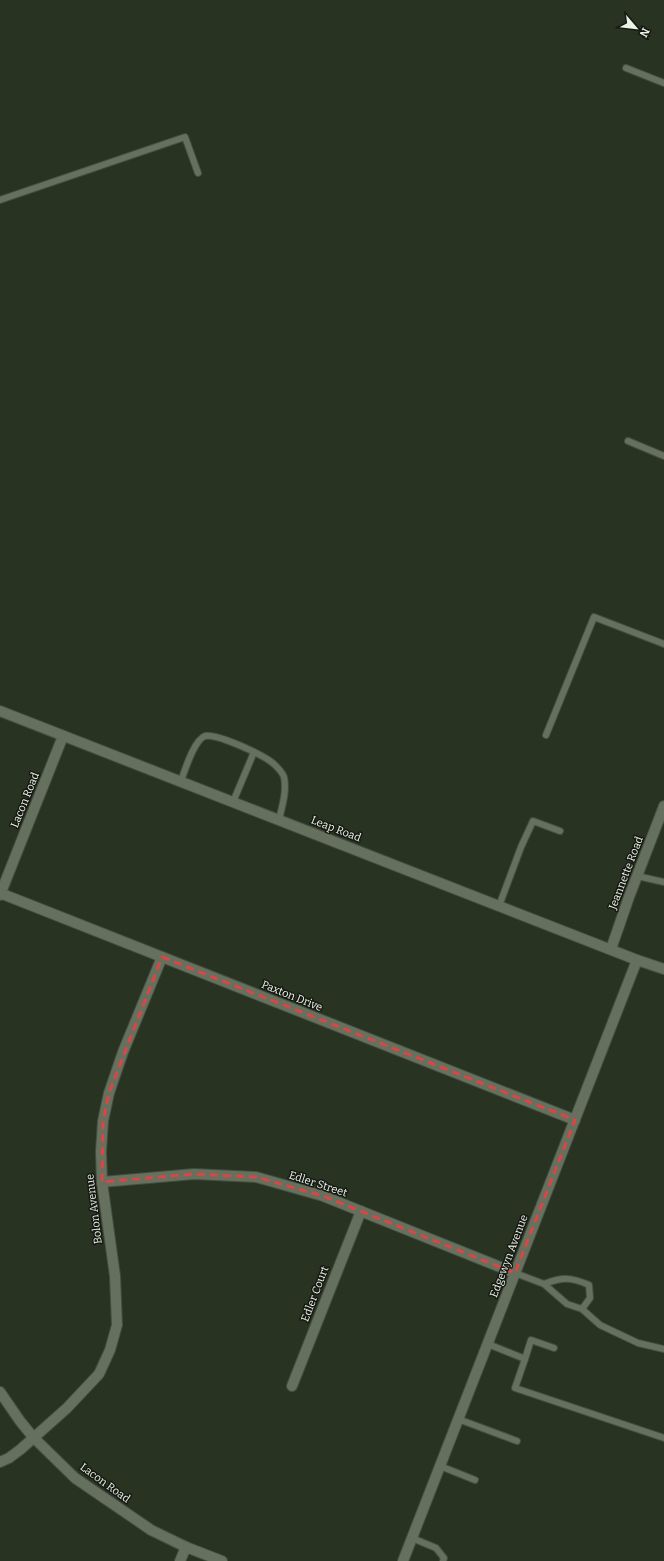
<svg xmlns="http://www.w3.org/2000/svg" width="664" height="1561" viewBox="0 0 664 1561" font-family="Bitter,serif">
<rect width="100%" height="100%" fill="#293322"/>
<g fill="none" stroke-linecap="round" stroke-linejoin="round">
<!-- service casing -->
<g stroke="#454f40" stroke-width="8">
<g id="service">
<path d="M626,68L664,83"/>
<path d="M0,200L185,137L198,173"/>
<path d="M628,441L664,456"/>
<path d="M546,735L594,617L664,644"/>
<path d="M181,781C185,770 194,740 205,736C217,733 266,756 275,765C278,768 283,774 284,777C287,792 282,806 279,820"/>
<path d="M233,802L254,752"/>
<path d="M637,876L664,882"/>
<path d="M499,906L521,847L533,821L560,831"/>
<path d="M515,1273L544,1284C563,1277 571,1277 589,1285L590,1298L582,1309L567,1304L544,1284"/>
<path d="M582,1309L600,1325L638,1343L664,1349"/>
<path d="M488,1344L525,1359L531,1340L554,1348"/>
<path d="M525,1359L515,1388L664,1438"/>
<path d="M458,1419L517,1441"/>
<path d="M440,1466L475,1480"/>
<path d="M412,1538L436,1548L444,1558L443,1561"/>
</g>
</g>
<!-- minor casing -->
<g stroke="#454f40" stroke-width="12">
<g id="minor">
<path d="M0,893L575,1120"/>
<path d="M0,895L63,736"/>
<path d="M611,949L629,897L664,806"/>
<path d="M102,1182L194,1174L256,1177L323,1196L515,1273"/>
<path d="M292,1386L361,1211"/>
<path d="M0,1392L20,1421L33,1437L75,1478L151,1530L186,1547L222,1561"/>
<path d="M0,1462L9,1458L21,1449L67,1408L99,1374L110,1350L117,1325L115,1276L102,1182L101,1152L103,1121L109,1093L123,1052L162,957"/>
<path d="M180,1561L186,1547"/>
<path d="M403,1561L637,960"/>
</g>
</g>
<!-- tertiary casing -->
<g stroke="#454f40" stroke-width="12">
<path id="tertiary" d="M0,711L637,960L664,969"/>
</g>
<!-- service -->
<use href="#service" stroke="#65715e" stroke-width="6"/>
<!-- minor -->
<use href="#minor" stroke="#65715e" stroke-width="10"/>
<!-- tertiary -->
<use href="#tertiary" stroke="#65715e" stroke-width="10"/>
</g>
<!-- marked area -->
<path fill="none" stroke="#d94645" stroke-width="3" stroke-dasharray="8 5" stroke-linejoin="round" d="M162,957L575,1120L515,1273L323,1196L256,1177L194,1174L102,1182L103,1121L109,1093Z"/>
<g text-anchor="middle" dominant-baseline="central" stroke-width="3" stroke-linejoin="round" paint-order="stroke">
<!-- street labels -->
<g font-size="11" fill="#ebf2e7" stroke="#151912">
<text transform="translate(25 800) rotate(-68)">Lacon Road</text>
<text transform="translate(336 829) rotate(21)">Leap Road</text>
<text transform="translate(626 873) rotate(-69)">Jeannette Road</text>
<text transform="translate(292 996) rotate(22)">Paxton Drive</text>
<text transform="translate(318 1184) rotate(18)">Edler Street</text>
<text transform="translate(94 1209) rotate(-97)">Bolon Avenue</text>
<text transform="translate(509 1256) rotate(-69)">Edgewyn Avenue</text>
<text transform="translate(315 1294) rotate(-69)">Edler Court</text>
<text transform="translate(105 1483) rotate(36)">Lacon Road</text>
</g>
</g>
<!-- north arrow -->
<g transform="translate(636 28) rotate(118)" stroke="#151912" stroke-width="3" paint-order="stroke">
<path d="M0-3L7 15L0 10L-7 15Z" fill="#ebf2e7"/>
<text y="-6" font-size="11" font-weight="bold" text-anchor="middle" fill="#ebf2e7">N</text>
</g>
</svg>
